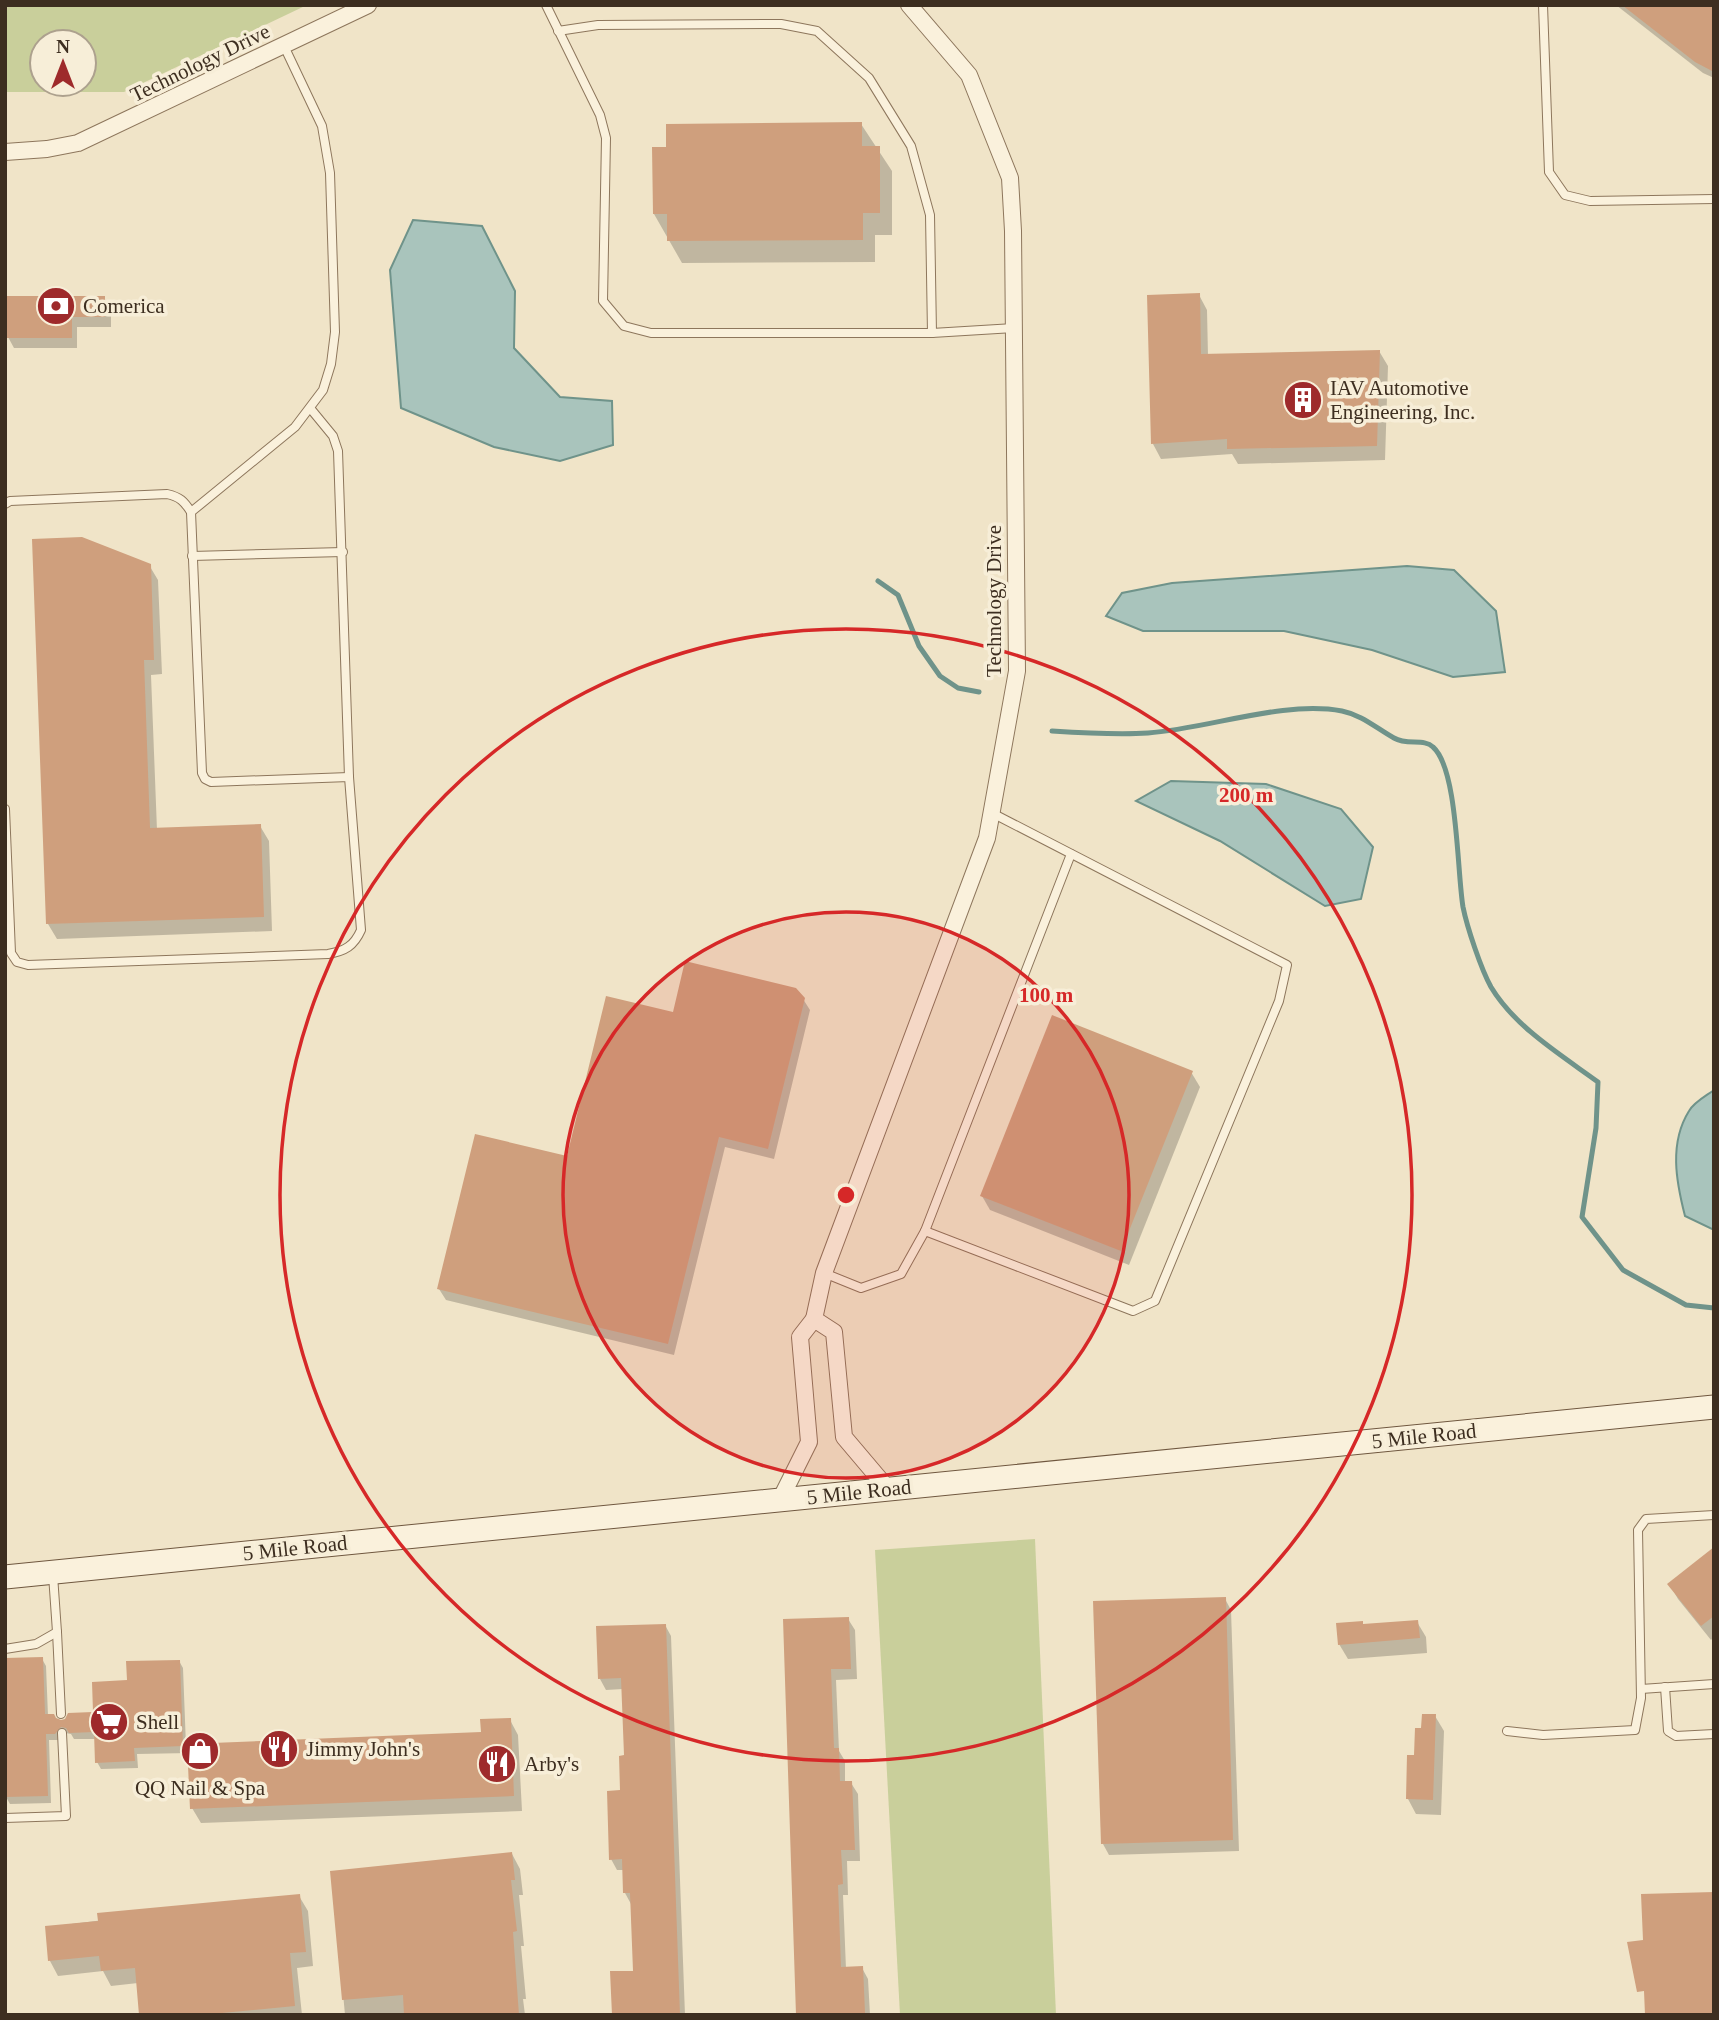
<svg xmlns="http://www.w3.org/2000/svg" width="1719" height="2020" viewBox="0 0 1719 2020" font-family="'Times New Roman',serif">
<rect width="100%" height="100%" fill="#f0e4c8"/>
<!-- green -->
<g fill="#c9cf9b" fill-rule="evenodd">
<path d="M5,5H307L124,92H5ZM42,42H84V84H42Z"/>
<path d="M1035,1539L1056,2015H900L875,1550Z"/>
</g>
<!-- water -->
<g fill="#a9c4bc" stroke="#6f938a" stroke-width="2">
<path d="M413,220L482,226L515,291L514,348L560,397L612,401L613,445L560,461L494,447L401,408L390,270Z"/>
<path d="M1407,566L1454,570L1496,611L1505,672L1453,677L1372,650L1284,631H1143L1106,616L1122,593L1172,583Z"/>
<path d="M1171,781L1266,784L1341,809L1373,847L1361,899L1325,906L1220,841L1136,801Z"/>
<path d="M1714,1090V1230L1685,1216C1676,1181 1669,1143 1689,1111C1694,1102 1706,1096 1714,1090Z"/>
</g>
<!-- shadow -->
<g fill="#0003">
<path d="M1616,5H1714V78L1703,73Z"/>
<path d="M861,124L892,171V235H875V262L682,263L654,214Z"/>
<path d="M1199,295L1207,310L1208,356L1379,351L1388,366L1385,460L1238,464L1232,454L1161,459L1153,444Z"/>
<path d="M104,298L111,309V327H77V348H14L8,337Z"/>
<path d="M34,540L149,565L158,580L162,674L151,675L157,830L260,826L269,841L272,931L57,939L48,924Z"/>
<path d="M803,999L810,1010L774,1159L725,1147L674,1355L446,1300L439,1289L568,1158L674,1014Z"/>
<path d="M1191,1072L1200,1087L1129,1265L990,1210L982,1196Z"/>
<path d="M1714,1549V1637L1711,1640L1678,1599L1670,1585Z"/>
<path d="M1225,1599L1231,1610L1239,1851L1109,1855L1103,1844Z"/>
<path d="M848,1619L855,1630L857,1679L836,1680L839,1751L845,1761V1783H851L858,1794L860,1861H847L848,1895H843L846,1969L862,1968L868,1979L870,2015H798L785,1621Z"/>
<path d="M1417,1622L1426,1637L1427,1653L1348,1659L1339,1644L1364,1626Z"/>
<path d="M665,1625L671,1636L685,2015H614L634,1972L631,1904L625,1893L624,1870H617L611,1859L625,1757L623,1689L606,1690L600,1679Z"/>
<path d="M42,1659L46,1666L48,1716L58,1722L95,1714L129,1682L179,1661L183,1668L186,1746L483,1733L510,1720L518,1735L522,1811L201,1823L192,1808L190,1753L137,1754L138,1768L101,1769L97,1762L96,1739H74L71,1734L65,1733L59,1740H49L51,1803L10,1804L6,1797L5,1768Z"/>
<path d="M1435,1716L1444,1731L1441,1815L1416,1814L1408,1799L1415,1757L1423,1730Z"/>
<path d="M512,1854L520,1869L523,1895H519L524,1946H521L526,1999H523L525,2015H345L332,1872Z"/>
<path d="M299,1896L308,1911L313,1966L297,1968L302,2015H141L138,1983L111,1986L103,1971L58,1976L50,1961L47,1927Z"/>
</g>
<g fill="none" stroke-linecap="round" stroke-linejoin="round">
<!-- stream -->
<g stroke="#6f938a" stroke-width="5">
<path d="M878,581L898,595L919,646L940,676L958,688L979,692"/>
<path d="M1052,731C1083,733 1116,735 1148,733C1208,729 1283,700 1342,711C1362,715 1376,728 1394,738C1407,746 1424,738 1433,747C1458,769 1457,872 1463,907C1467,927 1481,969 1491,987C1515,1027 1561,1055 1598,1082L1596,1128L1582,1217L1623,1270L1686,1305L1714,1308"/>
</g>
</g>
<!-- building -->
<g fill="#cf9f7d">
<path d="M1622,5H1714V72L1695,62Z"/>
<path d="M862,122V146H880V213H863V240L667,241V214H653L652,147H666V124Z"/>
<path d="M1200,293L1201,354L1380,350L1377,446L1227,449V439L1151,444L1147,295Z"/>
<path d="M6,296H105V317H72V338H6Z"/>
<path d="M82,537L151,564L154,660H144L150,828L261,824L264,917L46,924L32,539Z"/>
<path d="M685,961L796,988L805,998L768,1149L719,1137L668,1344L437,1289L475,1134L567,1156L606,996L673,1012Z"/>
<path d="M1052,1015L1193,1071L1121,1251L980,1196Z"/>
<path d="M1714,1547V1616L1701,1626L1667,1584Z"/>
<path d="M1226,1597L1233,1840L1101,1844L1093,1601Z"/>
<path d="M849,1617L851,1669H831L834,1748H839L840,1781H852L855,1850H841L843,1884L838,1885L841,1967L863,1966L865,2013L796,2015L783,1619Z"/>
<path d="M1418,1620L1420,1638L1338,1645L1336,1623L1363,1621V1624Z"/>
<path d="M666,1624L680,2015H612L610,1971H633L630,1893H623L622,1859L609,1860L607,1791L620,1790L619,1756L624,1755L621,1678L598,1679L596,1626Z"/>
<path d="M43,1657L45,1714H54L56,1718L61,1720L65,1719L68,1713L93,1712L92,1682L127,1680L126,1661L180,1660L183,1746L134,1748L135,1761L95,1763L94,1732L69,1733L66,1728L61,1727L55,1734H46L48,1796L5,1797V1658Z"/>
<path d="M1422,1714H1436L1433,1800L1406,1799L1407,1755H1414L1415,1728H1421Z"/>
<path d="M511,1718L514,1796L190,1809L187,1744L481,1732L480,1719Z"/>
<path d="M512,1852L515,1880H511L517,1931L513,1932L519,2015H404L403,1995L342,2000L330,1871Z"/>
<path d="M1714,1892V2015H1645L1644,1991L1637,1992L1627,1942L1643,1940L1641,1894Z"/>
<path d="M300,1894L306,1952L290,1953L295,2006L201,2015H139L135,1968L101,1971L99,1956L48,1961L45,1926L98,1921L97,1913Z"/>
</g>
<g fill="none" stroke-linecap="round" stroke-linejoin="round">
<!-- lane casing -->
<g stroke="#8d765c" stroke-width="10">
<g id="lane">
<path d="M546,5L600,115L606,138L603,301L624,326L651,333H932L1014,328"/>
<path d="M1543,5L1549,172L1565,195L1590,201L1714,199"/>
<path d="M558,31L598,25L781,24L817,31L869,78L911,146L930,215L932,333"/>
<path d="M310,408L333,436L338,451L349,777"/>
<path d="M5,504L10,501L167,494C180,497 184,501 191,512L202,773L205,779L211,782L349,777L361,930C354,946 345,951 328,954L28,965L17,962L11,953L5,809"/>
<path d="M191,512L295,427L323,390L331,364L335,332L330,173L322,126L284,46"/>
<path d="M192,556L343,552"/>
<path d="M925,1231L1071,854"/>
<path d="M824,1273L861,1288L901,1274L925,1231L1133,1311L1155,1301L1279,1001L1287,965L992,813"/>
<path d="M57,1632L61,1714"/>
<path d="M5,1649L36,1644L57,1632L53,1575"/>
<path d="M1665,1687L1668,1731L1676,1736L1714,1734"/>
<path d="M1641,1689L1714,1684"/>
<path d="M1507,1731L1543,1735L1635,1730L1641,1698L1638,1530L1646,1519L1714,1515"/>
<path d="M5,1818L66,1816L62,1733"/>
</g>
</g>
<!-- street casing -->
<g stroke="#8d765c" stroke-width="18">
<g id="street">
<path d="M5,152L47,149L78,143L368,5"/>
<path d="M814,1319L824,1273L987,838L1017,671L1013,231L1010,178L969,75L909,5"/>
<path d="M780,1500L809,1442L800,1337L814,1319L834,1332L844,1437L888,1489"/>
</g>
</g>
<!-- secondary casing -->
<g stroke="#6f573f" stroke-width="25">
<path id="secondary" d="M5,1577L1714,1407"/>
</g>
<!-- lane -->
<use href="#lane" stroke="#faf1dc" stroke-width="8"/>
<!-- street -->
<use href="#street" stroke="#faf1dc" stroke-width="16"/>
<!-- secondary -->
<use href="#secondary" stroke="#faf1dc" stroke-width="23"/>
</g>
<!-- distance rings -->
<circle cx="846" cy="1195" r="283" fill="#d62828" fill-opacity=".12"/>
<g fill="none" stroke="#d62828" stroke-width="3.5">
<circle cx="846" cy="1195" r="283"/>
<circle cx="846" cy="1195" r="566"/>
</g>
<!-- icons -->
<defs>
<g id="bank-disc" transform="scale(2.0125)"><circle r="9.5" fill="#9e2a2b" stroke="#f7eed8"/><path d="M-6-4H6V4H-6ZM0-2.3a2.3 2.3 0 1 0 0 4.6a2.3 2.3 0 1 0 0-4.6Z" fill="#fff"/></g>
<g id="building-disc" transform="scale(2.0125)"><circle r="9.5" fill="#9e2a2b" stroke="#f7eed8"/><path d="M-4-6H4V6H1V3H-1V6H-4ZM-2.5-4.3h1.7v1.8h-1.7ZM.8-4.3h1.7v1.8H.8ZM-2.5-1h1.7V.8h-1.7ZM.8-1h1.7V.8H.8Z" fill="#fff"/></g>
<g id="supermarket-disc" transform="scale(2.0125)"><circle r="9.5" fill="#9e2a2b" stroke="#f7eed8"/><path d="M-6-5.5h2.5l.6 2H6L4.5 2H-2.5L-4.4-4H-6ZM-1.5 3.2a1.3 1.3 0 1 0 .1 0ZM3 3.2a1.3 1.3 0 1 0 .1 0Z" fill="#fff"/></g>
<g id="restaurant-disc" transform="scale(2.0125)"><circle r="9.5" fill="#9e2a2b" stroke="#f7eed8"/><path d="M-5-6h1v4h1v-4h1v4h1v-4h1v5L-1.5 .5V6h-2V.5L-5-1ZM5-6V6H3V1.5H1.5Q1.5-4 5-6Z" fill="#fff"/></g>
<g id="shop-disc" transform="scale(2.0125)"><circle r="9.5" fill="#9e2a2b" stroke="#f7eed8"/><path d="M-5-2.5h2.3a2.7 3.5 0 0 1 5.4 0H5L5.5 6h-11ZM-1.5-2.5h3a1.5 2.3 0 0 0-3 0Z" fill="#fff"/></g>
</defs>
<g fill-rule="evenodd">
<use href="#bank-disc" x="56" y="306"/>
<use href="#building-disc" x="1303" y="400"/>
<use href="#supermarket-disc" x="109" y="1722"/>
<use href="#restaurant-disc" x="279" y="1749"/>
<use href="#shop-disc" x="200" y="1751"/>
<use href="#restaurant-disc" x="497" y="1764"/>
</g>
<g text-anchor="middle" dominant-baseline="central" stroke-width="7" stroke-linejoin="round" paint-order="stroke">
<!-- street labels -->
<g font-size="21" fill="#3d2e20" stroke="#f7eed8">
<text transform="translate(200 63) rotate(-26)">Technology Drive</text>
<text transform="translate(994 601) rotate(-90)">Technology Drive</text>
<text transform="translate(1424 1436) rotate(-6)">5 Mile Road</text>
<text transform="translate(859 1492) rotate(-6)">5 Mile Road</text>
<text transform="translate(295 1548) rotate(-6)">5 Mile Road</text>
</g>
<!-- poi labels -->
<g font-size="21" fill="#3d2e20" stroke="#f7eed8" text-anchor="start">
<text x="83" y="306">Comerica</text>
<text x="1330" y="388">IAV Automotive<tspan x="1330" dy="24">Engineering, Inc.</tspan></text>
<text x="136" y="1722">Shell</text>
<text x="306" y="1749">Jimmy John's</text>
<text x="524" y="1764">Arby's</text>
<text x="200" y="1788" text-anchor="middle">QQ Nail &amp; Spa</text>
</g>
</g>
<circle cx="846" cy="1195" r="10" fill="#d62828" stroke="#f7eed8" stroke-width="3.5"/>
<g font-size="21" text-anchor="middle" font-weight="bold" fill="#d62828" stroke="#f7eed8" stroke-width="7" stroke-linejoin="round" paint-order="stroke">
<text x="1246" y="802">200 m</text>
<text x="1046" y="1002">100 m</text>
</g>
<!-- border -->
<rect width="1719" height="2020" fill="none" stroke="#3d2e20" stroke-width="14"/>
<!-- north arrow -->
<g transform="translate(63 63)"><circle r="33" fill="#f7eed8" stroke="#ada18e" stroke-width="2"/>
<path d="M0-5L12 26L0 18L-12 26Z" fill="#9e2a2b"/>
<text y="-10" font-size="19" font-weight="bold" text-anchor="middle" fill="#3d2e20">N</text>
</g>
</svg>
